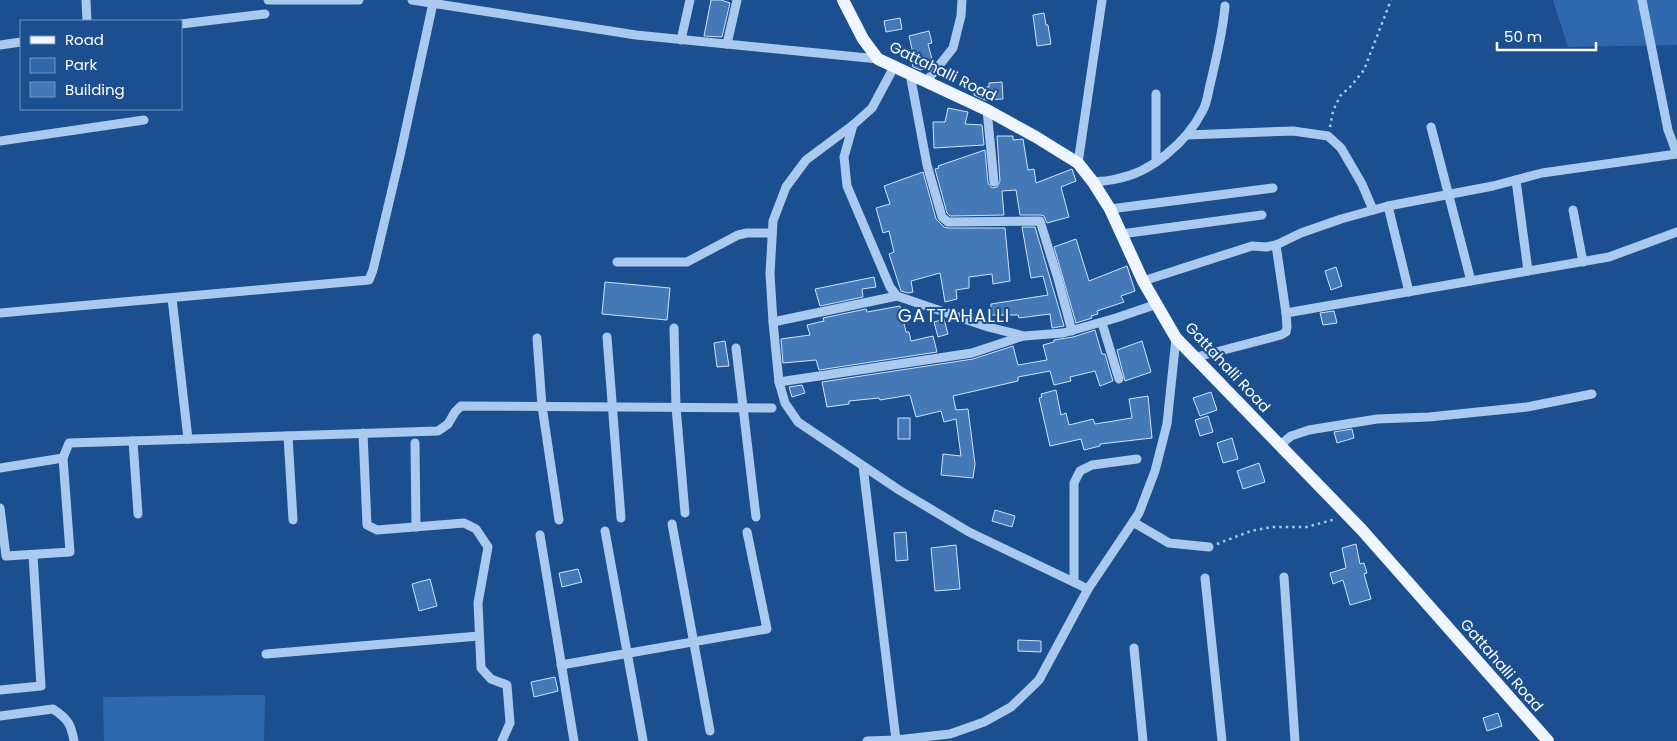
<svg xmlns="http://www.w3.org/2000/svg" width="1677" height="741" viewBox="0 0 1677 741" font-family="Poppins,sans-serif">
<rect width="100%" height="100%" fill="#1b4f8f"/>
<!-- green -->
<g fill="#2e69ad">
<path d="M1553,0H1677V45L1568,47Z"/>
<path d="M265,695L264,741H104L103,697Z"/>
</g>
<!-- building -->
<g fill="#4478b7" stroke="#cfe3fa">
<path d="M711,0H721L730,3L722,37L704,36Z"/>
<path d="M1044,13L1046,25H1048L1051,44L1037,46L1033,15Z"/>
<path d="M900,18L902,29L886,32L884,21Z"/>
<path d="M929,31L932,43L928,44L933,63L930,67L921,70L913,67L910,54L913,53L909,36Z"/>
<path d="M1002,82L1003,99L985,100L974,95V88L989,87V83Z"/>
<path d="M948,108L968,112L965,124L982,125L984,145L934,148L933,122H945Z"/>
<path d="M997,136H1013V140L1023,139L1028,170L1034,169L1036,183L1072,169L1076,181L1061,187L1069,217L1047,223L1044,216L1041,215H1020L1016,190L1002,191L1004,215L950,216L947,213L935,169L939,168L938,166L985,150L988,183L992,188L997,187L1000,181Z"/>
<path d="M923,172L936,219L944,227L948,228H1005L1010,281L993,284L992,274L969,277V288L956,290L957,299L945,302L940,273L911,281L913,292L908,293L901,291L889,254L894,252L889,231L883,233L876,208L890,204L884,186Z"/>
<path d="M1022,227H1035L1064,326L1052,328L1050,314L1019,318L1018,315H991V304L1048,295L1043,276L1031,278Z"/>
<path d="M1076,239L1089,281L1127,266L1135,291L1121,296L1124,302L1097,311L1098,314L1091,316L1092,318L1076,323L1054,247Z"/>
<path d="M1336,267L1342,286L1331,290L1325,271Z"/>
<path d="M874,277L876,287L862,289L863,297L820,306L815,289Z"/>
<path d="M605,282L670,288L667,320L602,314Z"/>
<path d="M900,306L906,332H909L911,341L933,336L937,352L819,370L816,360L783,363L781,339L810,335L807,325L824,321L823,318L866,309L867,312Z"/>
<path d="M1334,311L1337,323L1323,325L1320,313Z"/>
<path d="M944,319L948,334L938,337L934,322Z"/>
<path d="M1095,330L1102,354H1105L1113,381L1100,386L1095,371L1070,377L1071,381L1054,385L1050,371L1018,377V381L953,396L956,410L968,409L975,464L973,478L941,475L943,454L961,456L956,419L944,422L941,411L916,417L910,395L880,400L879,398L849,401V404L827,407L822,382L973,359L1013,346L1018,365L1047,360L1043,345L1054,342V340L1073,337Z"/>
<path d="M725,341L729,366L717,367L714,343Z"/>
<path d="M1142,341L1151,372L1125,381L1117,350Z"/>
<path d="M802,385L805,393L792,397L789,387Z"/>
<path d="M1056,390L1061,415L1066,413L1069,425L1093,419L1095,424L1132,418L1129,399L1148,396L1152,438L1100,444V446L1084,450L1081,439L1050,446L1039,398L1042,397L1041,394Z"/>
<path d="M1211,392L1217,410L1200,416L1193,398Z"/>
<path d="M1208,416L1213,432L1200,436L1195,420Z"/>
<rect x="898" y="418" width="12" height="21"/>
<path d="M1352,429L1354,438L1337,443L1334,432Z"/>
<path d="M1232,438L1238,459L1223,463L1217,443Z"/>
<path d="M1259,463L1265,482L1243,489L1237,471Z"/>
<path d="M995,510L1015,516L1012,527L992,521Z"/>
<path d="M906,532L908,560L896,561L894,533Z"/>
<path d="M1356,544L1360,564L1364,563L1367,573L1364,574L1371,599L1350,605L1343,580L1333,584L1330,573L1346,568L1342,548Z"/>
<path d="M956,545L960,589L935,591L931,548Z"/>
<path d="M578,569L582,582L562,587L559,573Z"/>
<path d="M430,579L437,606L419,611L412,584Z"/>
<path d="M1018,640L1041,641V652L1018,651Z"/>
<path d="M555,677L558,691L534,697L531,682Z"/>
<path d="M1498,713L1502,726L1487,731L1483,718Z"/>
</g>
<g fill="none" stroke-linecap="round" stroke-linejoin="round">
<!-- path -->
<g stroke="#a9c9ee" stroke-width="2.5" stroke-dasharray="2.5 4" stroke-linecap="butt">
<path d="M1330,127L1333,111L1340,96L1351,86L1364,70L1391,0"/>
<path d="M1217,544L1251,531L1272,527H1307L1336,519"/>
</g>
<!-- minor -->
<g stroke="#a9c9ee" stroke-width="9">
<path d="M86,0L87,21"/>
<path d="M268,0H359"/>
<path d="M412,0L636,35L878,59"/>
<path d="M1642,0L1668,130L1677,154"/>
<path d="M181,24L265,14"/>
<path d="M681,40L690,0"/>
<path d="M727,44L737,0"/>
<path d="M0,45L21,42"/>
<path d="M894,67L872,108L853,125L844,157L847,186L890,287L897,296L988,327L1024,336L1063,333L1116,318L1157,304"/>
<path d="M910,74L927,165L942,217L948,222L1040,221L1058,279L1072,331"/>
<path d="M926,82L953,48L961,16L962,0"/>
<path d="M987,110L994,182"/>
<path d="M853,125L806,160L786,187L773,221L770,274L773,322L779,382L785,403L798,422L899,490L969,532L1088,589"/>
<path d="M1431,127L1471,281"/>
<path d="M1187,135L1293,131L1328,136L1341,148L1362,184L1373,210"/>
<path d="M0,141L144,120"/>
<path d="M1156,162V94"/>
<path d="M1078,163L1102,0"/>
<path d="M1516,180L1528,271"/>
<path d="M1093,182C1101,181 1109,181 1116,179C1151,173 1187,142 1203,110C1207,103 1208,93 1210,85C1216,59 1223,32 1225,6"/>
<path d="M1388,206L1409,292"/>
<path d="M1110,209L1273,188"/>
<path d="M1573,210L1583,262"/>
<path d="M1121,234L1262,215"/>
<path d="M1276,245L1286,313"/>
<path d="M617,262H687L738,235L747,233H772"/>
<path d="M1143,281L1252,246L1266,247L1276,245L1301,233L1341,219L1388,206L1493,186L1542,173L1677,154"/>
<path d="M172,298L188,439"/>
<path d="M0,313L369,280L373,270L400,156L433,3"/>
<path d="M773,322L897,296"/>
<path d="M1102,323L1119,379"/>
<path d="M674,328L676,407L685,513"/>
<path d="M607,337L621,518"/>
<path d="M537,338L542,406L559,520"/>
<path d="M736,348L756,517"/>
<path d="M1193,358L1281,335L1286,332L1287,327L1286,313L1609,257L1677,232"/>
<path d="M779,382L972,353L1023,336"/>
<path d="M363,433L367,525L377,530L464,523L476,529L488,547L478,603L481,668L491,679L507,685L510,723L502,741"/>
<path d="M288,436L293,520"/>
<path d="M133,441L138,514"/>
<path d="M415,443L416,527"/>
<path d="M1279,446L1291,436L1309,430L1377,419L1429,417L1527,407L1592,394"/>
<path d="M863,466L896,740"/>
<path d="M0,468L63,458L69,443L438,431L448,424L455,412L461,406L772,408"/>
<path d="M0,508L6,556L70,552L63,458"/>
<path d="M1133,522L1169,543L1209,547"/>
<path d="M672,524L710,731"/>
<path d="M605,531L643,740"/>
<path d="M540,535L574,741"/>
<path d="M1284,577L1295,741"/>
<path d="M1205,578L1222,741"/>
<path d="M1074,582V483L1080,471L1092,465L1137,459"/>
<path d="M1134,648L1143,741"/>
<path d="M266,654L479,636"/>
<path d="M561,665L767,629L747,532"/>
<path d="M0,690L41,686L33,555"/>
<path d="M0,716L53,709C68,719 71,724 74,741"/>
<path d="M867,741L896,740L950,734L984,722L1011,707L1039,680L1088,589L1139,513L1155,471L1167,424L1176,338"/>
</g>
<!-- major -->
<path stroke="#f0f6ff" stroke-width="12" d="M843,0L863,39L878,59L987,110L1036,137L1078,163L1093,182L1110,209L1143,281L1176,338L1362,530L1548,741"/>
</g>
<g text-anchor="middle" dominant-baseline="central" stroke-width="4" stroke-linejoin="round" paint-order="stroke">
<!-- street labels -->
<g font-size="15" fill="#fff" stroke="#1b4f8f">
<text transform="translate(943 71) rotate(26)">Gattahalli Road</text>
<text transform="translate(1228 367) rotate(47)">Gattahalli Road</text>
<text transform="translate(1502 665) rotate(49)">Gattahalli Road</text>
</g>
<!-- quarter labels -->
<g font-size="18" letter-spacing="1" fill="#fff" stroke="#1b4f8f">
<text x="954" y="315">GATTAHALLI</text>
</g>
</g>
<!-- legend -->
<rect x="20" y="20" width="162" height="90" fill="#1b4f8f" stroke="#7695bc"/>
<rect x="30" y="36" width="25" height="8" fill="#f0f6ff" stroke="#7695bc"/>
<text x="65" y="45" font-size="15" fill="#ffffff">Road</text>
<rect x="30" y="58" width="25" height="15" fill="#2e69ad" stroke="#7695bc"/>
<text x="65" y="70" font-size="15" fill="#ffffff">Park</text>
<rect x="30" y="82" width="25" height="15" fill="#4478b7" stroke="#7695bc"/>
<text x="65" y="95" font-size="15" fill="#ffffff">Building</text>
<!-- scale -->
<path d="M1497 42v8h99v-8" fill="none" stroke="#ffffff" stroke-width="2.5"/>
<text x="1504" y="42" font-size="15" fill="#ffffff" stroke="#1b4f8f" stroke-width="4" paint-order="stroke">50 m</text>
</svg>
